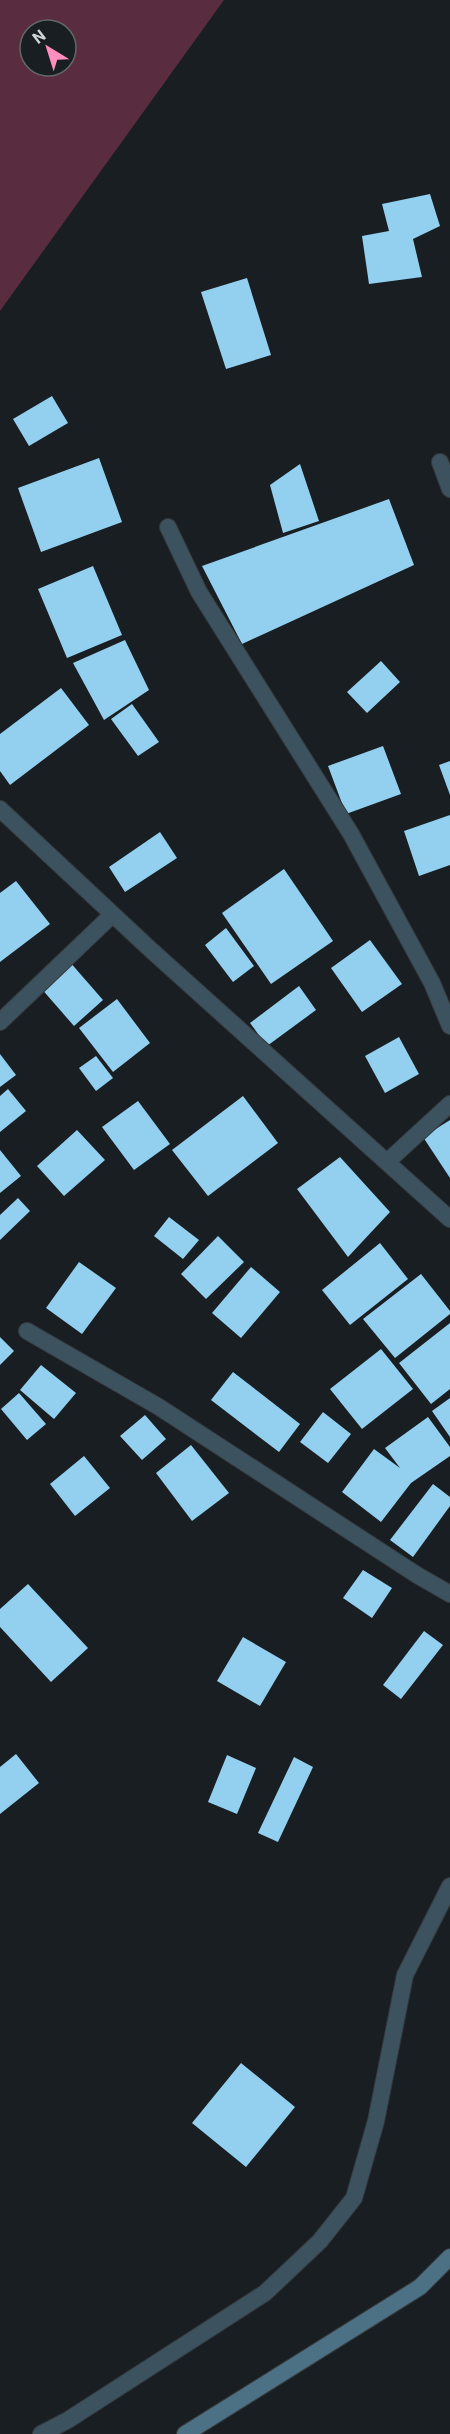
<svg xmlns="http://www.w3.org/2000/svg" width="450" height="2434" viewBox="0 0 450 2434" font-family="Roboto,sans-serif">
<rect width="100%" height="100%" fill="#181e22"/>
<!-- green -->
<path fill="#592c40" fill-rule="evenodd" d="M0,0H224L0,311ZM30,30H66V66H30Z"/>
<!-- building -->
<g fill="#93d0f0">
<path d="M430,194L440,226L413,239L422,277L369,284L362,236L389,231L382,204Z"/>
<path d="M247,278L271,355L226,369L201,292Z"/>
<path d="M52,396L68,423L29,446L13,419Z"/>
<path d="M99,458L122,522L41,552L18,488Z"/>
<path d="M300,464L319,521L283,533L270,485Z"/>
<path d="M389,499L414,565L242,644L202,566Z"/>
<path d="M93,566L122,635L67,658L38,589Z"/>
<path d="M125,640L149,690L104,720L73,663Z"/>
<path d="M381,661L400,682L367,713L347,692Z"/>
<path d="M61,688L89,725L10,785L0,771V734Z"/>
<path d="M132,704L159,742L138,756L111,719Z"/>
<path d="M383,746L401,794L346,814L328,766Z"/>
<path d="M450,761V795L439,765Z"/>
<path d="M450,815V865L419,876L404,831Z"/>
<path d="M160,832L177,858L125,892L109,867Z"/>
<path d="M284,869L333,941L271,984L222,913Z"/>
<path d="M16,881L50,924L0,962V893Z"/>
<path d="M226,928L254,966L233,982L205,945Z"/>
<path d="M370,940L402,984L362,1012L331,968Z"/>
<path d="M69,961L103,1000L74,1026L40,987Z"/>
<path d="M299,986L316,1010L267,1046L250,1023Z"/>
<path d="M117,999L150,1043L113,1072L79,1028Z"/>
<path d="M399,1037L419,1074L385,1093L365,1056Z"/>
<path d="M0,1054L16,1075L0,1087Z"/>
<path d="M96,1056L113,1078L96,1091L79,1068Z"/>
<path d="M8,1089L26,1111L0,1132V1096Z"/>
<path d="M243,1096L278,1143L208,1196L172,1150Z"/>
<path d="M138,1101L170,1144L134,1170L102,1127Z"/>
<path d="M450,1120V1178L423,1137Z"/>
<path d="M77,1130L105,1160L64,1196L37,1166Z"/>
<path d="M0,1150L21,1176L0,1193Z"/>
<path d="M340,1157L390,1212L348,1257L297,1189Z"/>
<path d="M18,1198L30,1211L0,1240V1215Z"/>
<path d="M169,1217L199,1240L183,1259L154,1236Z"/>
<path d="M218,1236L244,1262L206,1299L181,1274Z"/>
<path d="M380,1243L408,1279L350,1325L322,1290Z"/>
<path d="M79,1262L116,1288L82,1334L46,1308Z"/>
<path d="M251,1267L280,1292L241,1338L212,1313Z"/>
<path d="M421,1274L450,1311V1314L395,1358L363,1319Z"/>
<path d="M450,1323V1389L431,1404L399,1363Z"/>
<path d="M0,1337L14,1351L0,1365Z"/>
<path d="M381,1349L413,1389L362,1429L330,1389Z"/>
<path d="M41,1365L76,1393L54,1419L20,1390Z"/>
<path d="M233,1372L300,1424L279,1452L211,1400Z"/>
<path d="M19,1393L46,1424L27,1440L1,1409Z"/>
<path d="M450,1398V1437L432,1411Z"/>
<path d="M323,1412L351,1434L328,1463L300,1442Z"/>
<path d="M145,1415L166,1439L142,1460L120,1436Z"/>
<path d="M428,1417L450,1447V1456L411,1483L381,1522L342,1492L374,1449L400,1468L385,1448Z"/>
<path d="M191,1445L229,1493L192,1521L156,1473Z"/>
<path d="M84,1456L110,1488L75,1516L50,1484Z"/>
<path d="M433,1484L450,1497V1506L413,1557L390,1540Z"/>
<path d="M363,1570L392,1588L372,1618L343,1598Z"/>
<path d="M28,1584L88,1648L51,1682L0,1627V1609Z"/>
<path d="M424,1631L443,1645L401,1699L383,1685Z"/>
<path d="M243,1637L286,1662L260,1706L217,1681Z"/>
<path d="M16,1754L39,1783L0,1814V1767Z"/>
<path d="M227,1755L256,1768L237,1814L208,1802Z"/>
<path d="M294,1757L313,1767L278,1842L258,1833Z"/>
<path d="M241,2063L295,2107L246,2167L192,2123Z"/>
</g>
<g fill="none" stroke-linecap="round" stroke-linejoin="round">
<!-- minor casing -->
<g stroke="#353b3f" stroke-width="18">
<g id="minor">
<path d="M440,462L450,489"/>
<path d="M168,527L199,592L351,834L432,983L450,1026"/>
<path d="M0,809L151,950L450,1219"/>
<path d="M0,1022L112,915"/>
<path d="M387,1162L450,1104"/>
<path d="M27,1331L159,1407L417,1575L450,1594"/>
<path d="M41,2434L68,2420L265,2293L320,2241L354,2198L376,2121L405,1975L450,1886"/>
</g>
</g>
<!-- secondary casing -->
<g stroke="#353b3f" stroke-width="18">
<path id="secondary" d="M185,2434L420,2287L450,2257"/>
</g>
<!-- minor -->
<use href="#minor" stroke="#3c535f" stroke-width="16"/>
<!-- secondary -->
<use href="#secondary" stroke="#4c7185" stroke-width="16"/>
</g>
<!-- north arrow -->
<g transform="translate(48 48) rotate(322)"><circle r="28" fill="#181e22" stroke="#62676a" stroke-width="1.5"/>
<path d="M0-4.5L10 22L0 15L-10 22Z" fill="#fd8ebe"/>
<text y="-9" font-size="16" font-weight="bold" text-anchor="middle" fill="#d0d4d6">N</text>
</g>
</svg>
